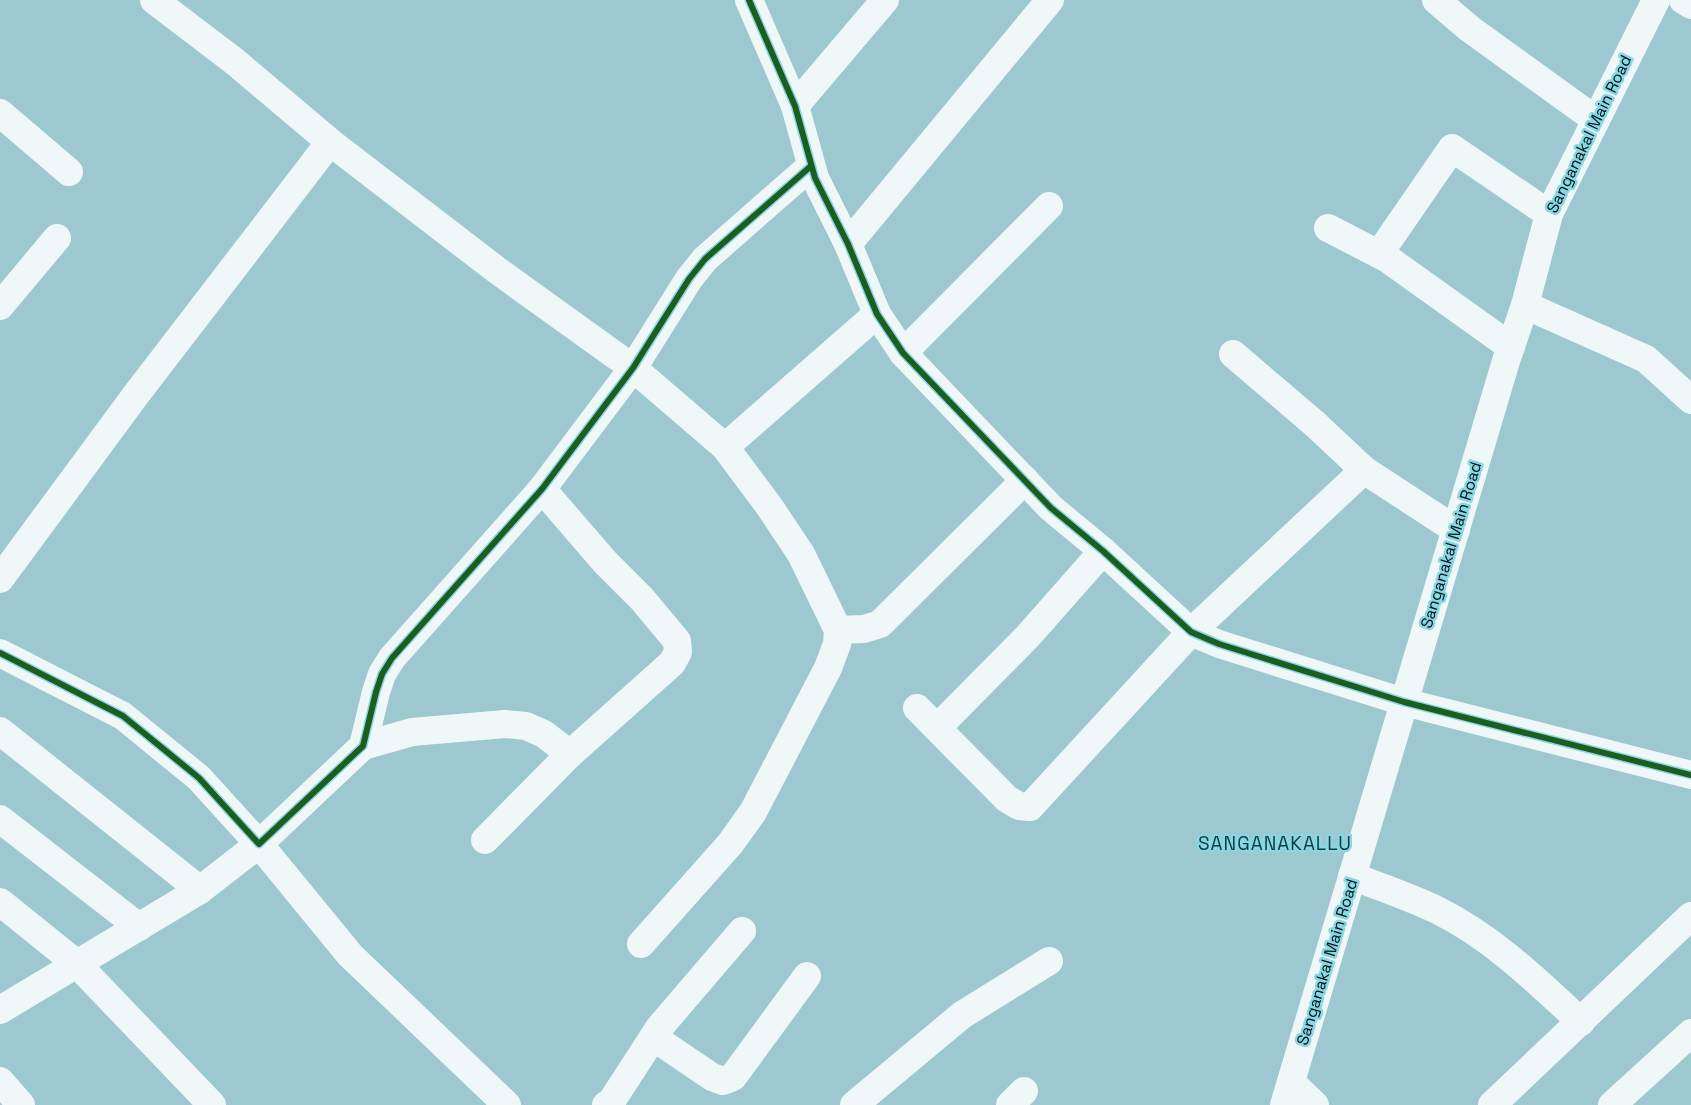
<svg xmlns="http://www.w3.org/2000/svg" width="1691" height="1105" viewBox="0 0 1691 1105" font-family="'Space Grotesk',sans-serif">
<rect width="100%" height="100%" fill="#9dc8cf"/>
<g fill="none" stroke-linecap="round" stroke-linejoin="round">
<!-- minor -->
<g stroke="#f0f7f8" stroke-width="28">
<path d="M154,0L234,61L330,142L498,271L633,368L725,447L877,314"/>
<path d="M749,0L795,106L815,178L848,244L877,314L903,353L1051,508L1103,551L1191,632L1219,644L1404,702L1691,775"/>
<path d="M1436,0L1470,29L1596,120"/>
<path d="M1683,0L1691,5"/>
<path d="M795,106L885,0"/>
<path d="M0,113L69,172"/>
<path d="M1328,228L1388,259L1511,347"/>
<path d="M848,244L1050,0"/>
<path d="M1379,254L1452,148L1549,214"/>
<path d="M1525,305L1646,359L1691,400"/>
<path d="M0,306L57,238"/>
<path d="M903,353L1049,206"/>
<path d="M1364,470L1456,530"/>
<path d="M0,579L135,396L330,142"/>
<path d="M838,630L864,629L880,624L1025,480"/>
<path d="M0,653L123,716L199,778L259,844L363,746L376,692L382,674L392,658L542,489L633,368L689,279L705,259L811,166"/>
<path d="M917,708L1007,799L1019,806L1030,807L1191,632L1364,470L1315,424L1233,354"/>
<path d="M937,728L1028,636L1103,551"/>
<path d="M0,731L200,890"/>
<path d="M363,746L412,732L505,724L526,726L544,734L570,754"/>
<path d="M0,819L139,927"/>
<path d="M485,840L570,754L672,663L678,652L677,641L642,599L605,562L542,489"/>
<path d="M1352,876C1380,887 1410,897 1437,910C1492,937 1537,981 1581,1022"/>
<path d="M0,902L77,964L212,1105"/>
<path d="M641,944L730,844L753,812L828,668L837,644L838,630L801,554L769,506L725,447"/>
<path d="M0,1010L200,890L259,844L350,955L507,1105"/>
<path d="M653,1037L712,1077L723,1081L733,1077L807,976"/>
<path d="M0,1081L21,1105"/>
<path d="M1291,1082L1315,1105"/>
<path d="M606,1105L611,1102L659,1028L742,931"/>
<path d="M854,1105L962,1015L1049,961"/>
<path d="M1010,1105L1024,1091"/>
<path d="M1284,1105L1506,361L1525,305L1549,214L1656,0"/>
<path d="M1492,1105L1691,916"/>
<path d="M1612,1105L1691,1033"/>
</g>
<!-- cycleway casing -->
<g stroke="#89d7e3" stroke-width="9">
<g id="cycleway">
<path d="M749,0L795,106L815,178L848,244L877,314L903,353L1051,508L1103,551L1191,632L1219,644L1404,702L1691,775"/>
<path d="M0,653L123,716L199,778L259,844L363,746L376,692L382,674L392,658L542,489L633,368L689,279L705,259L811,166"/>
</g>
</g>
<!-- cycleway -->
<use href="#cycleway" stroke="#1b5e20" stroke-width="6"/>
</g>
<g text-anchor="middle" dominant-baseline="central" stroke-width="5" stroke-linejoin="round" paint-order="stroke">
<!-- street labels -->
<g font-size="16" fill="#001216" stroke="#89d7e3">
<text transform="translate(1589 134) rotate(-64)">Sanganakal Main Road</text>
<text transform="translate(1451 545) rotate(-73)">Sanganakal Main Road</text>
<text transform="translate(1327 962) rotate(-73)">Sanganakal Main Road</text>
</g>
<!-- quarter labels -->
<g font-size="19" letter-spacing="1" fill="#113c42" stroke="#89d7e3">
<text x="1275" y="843">SANGANAKALLU</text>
</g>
</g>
</svg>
